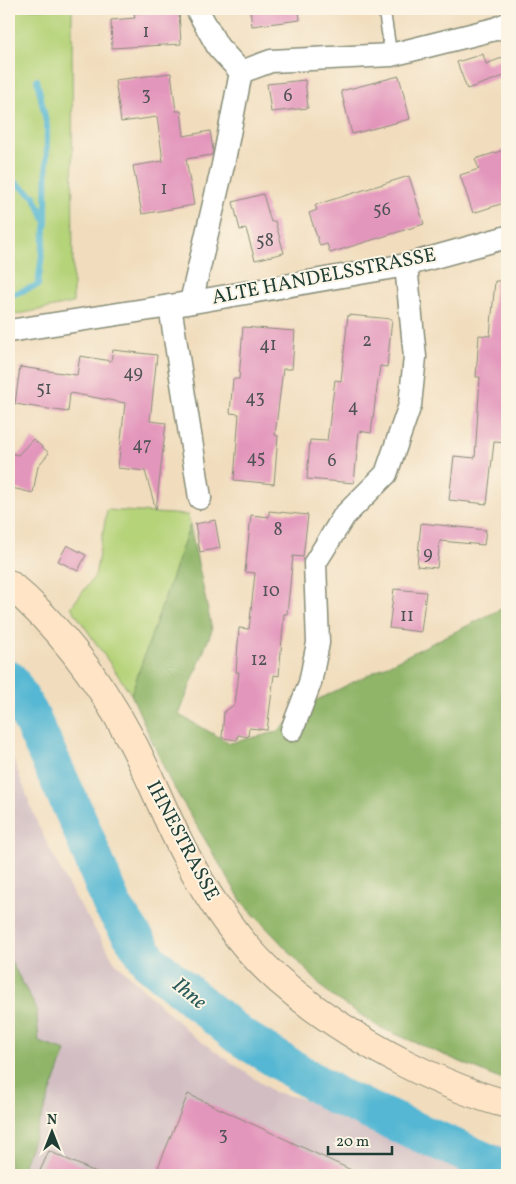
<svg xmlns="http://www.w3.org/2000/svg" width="516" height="1184" viewBox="0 0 516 1184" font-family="Vollkorn,serif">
<rect width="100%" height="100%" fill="#fcf5e5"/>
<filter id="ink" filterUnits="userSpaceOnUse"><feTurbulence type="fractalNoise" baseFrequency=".02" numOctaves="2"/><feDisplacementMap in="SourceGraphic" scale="10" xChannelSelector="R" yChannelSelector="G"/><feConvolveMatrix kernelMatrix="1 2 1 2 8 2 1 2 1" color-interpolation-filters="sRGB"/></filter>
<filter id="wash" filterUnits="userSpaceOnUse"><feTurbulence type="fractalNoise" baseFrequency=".0096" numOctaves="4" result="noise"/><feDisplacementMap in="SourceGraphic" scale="20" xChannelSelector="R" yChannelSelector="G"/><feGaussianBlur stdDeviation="1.12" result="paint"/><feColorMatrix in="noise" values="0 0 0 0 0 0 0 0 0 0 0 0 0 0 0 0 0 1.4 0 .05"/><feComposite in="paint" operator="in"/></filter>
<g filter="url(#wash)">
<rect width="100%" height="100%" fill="#f1ddbd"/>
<!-- industrial -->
<path fill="#d2bec2" d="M9,750L12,756L38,825L69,887L115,962L192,1035L274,1092L507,1147V1175H20L66,1051L39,1042L36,1008L9,958Z"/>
<!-- green -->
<g fill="#b5d379" stroke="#6a8856">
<path d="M9,9H72L73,303L9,316Z"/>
<path d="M107,510L188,515L190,525L131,694L71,607L95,576Z"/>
</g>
<!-- forest -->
<g fill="#90b569" stroke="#58794e">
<path d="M190,525L212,630L179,715L230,743L277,732L315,701L507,606V1082L379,1027L330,995L242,902L169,779L131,694Z"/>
<path d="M9,958L36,1008L39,1042L66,1051L20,1175H9Z"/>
</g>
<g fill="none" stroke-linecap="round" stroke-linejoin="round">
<!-- stream -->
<g stroke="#54b7d3" stroke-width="6">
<path d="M37,80L47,126L46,220"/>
<path d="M9,178L34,196L46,222L38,285L9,296"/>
</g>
<!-- river -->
<path stroke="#54b7d3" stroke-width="39" d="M9,680L29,714L79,823L112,905L150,962L238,1035L336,1096L507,1171"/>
</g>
<g id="blocks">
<!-- building -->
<g fill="#e396bc">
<path d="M250,9H299L300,20L252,26Z"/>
<path d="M179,11L181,44L112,48L111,20L135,18L134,13Z"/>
<path d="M483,54L486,64L507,56V75L467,89L457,62Z"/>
<path d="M171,73L176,111H181L184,136L210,131L213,150L212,155L186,159L194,205L142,214L133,166L163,161L157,117L121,122L115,80Z"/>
<path d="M399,76L410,119L352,134L341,91Z"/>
<path d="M305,80L308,108L271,112L267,84Z"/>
<path d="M507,149V202L473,213L460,175L479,169L475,159Z"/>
<path d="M409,176L424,224L330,253L327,244L320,246L309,213L317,210L315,205Z"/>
<path d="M263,194L271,222L275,221L284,253L255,260L246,229L240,230L233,202Z"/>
<path d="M495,281H507V443L494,442L487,504L449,500L454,456L475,458L480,377H476L479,335L490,336Z"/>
<path d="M348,315L392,319L387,367L380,366L371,433L359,431L354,483L307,479L310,440L327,441L335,380L341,381Z"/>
<path d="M243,327L295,331L292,369H283L275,435L278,436L274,484L234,480L239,414L230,413L233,379H239Z"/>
<path d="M113,350L157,355L150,421L166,423L156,510L145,471L118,468L125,403L70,393L68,412L15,404L20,367L77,375L80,356L111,361Z"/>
<path d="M33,439L49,453L38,466L33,493L12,488L13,482L9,481V453L18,455Z"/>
<path d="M269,511L308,515L303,557L293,556L287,614H284L279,676L274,675L267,730L249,728L248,737L238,735L237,740L222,738L224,712L235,704L239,672H236L239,628L249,629L255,573L245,572L251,515L269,517Z"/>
<path d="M215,520L220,548L200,552L195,524Z"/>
<path d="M421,523L486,530L484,545L440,541L437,568L417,566Z"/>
<path d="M67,545L86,555L78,571L58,561Z"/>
<path d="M394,589L426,592L421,632L389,628Z"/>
<path d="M188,1094L362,1175H155Z"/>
<path d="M49,1151L102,1175H38Z"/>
</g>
</g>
</g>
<g filter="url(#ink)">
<use href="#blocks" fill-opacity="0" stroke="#888d78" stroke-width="1"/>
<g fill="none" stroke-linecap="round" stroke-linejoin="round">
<!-- service casing -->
<g stroke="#888d78" stroke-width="14">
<path id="service" d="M384,9L391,55"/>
</g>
<!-- minor casing -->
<g stroke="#888d78" stroke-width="25">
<g id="minor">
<path d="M198,9L199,13L218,47L241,72"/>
<path d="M191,302L223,165L241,72L271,61L391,55L495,29L507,24"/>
<path d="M170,306L200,498"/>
<path d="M9,331L170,306L406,265L507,237"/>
<path d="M292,730L310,683L318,643L315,563L344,516L386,474L410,405L415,357L406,265"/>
</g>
</g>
<!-- secondary casing -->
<g stroke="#888d78" stroke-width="30">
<path id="secondary" d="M9,584C59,626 99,680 130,738C150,775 165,816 185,854C209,900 240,946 280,981C318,1014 361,1041 406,1064C438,1080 472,1095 507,1104"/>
</g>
<!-- service -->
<use href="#service" stroke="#fff" stroke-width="11"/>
<!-- minor -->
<use href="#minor" stroke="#fff" stroke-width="22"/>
<!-- secondary -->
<use href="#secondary" stroke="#ffe4c6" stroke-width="28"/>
</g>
</g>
<g text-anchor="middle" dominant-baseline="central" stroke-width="4" stroke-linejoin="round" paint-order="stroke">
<!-- number labels -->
<g font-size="18" fill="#505356">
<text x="146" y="32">1</text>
<text x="146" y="95">3</text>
<text x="288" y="96">6</text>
<text x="164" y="189">1</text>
<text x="382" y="210">56</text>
<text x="265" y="241">58</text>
<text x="367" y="341">2</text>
<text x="268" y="345">41</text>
<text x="133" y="373">49</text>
<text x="44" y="389">51</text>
<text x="255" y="398">43</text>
<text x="353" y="407">4</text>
<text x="142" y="445">47</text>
<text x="256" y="458">45</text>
<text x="332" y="461">6</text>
<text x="278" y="530">8</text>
<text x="428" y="554">9</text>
<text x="271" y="591">10</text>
<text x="407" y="616">11</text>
<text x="259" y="660">12</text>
<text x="223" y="1135">3</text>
</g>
<!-- street labels -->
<g font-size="20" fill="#1f3d34" stroke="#fcf5e5">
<text transform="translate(324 277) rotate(-11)">ALTE HANDELSSTRASSE</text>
<text transform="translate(182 841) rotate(62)">IHNESTRASSE</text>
</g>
<!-- water labels -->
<g font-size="21" font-style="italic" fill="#2c5c5c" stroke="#fcf5e5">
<text transform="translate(189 994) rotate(39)">Ihne</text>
</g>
</g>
<!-- margin -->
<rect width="516" height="1184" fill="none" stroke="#fcf5e5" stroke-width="30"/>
<!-- north arrow -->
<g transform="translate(52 1132)" stroke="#fcf5e5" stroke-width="4" paint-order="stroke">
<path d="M0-4L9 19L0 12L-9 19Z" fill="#1f3d34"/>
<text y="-8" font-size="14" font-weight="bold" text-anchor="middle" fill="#1f3d34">N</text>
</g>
<!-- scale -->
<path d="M328 1146v8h64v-8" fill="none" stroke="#1f3d34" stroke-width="2.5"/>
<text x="336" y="1146" font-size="15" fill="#1f3d34" stroke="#fcf5e5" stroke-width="4" paint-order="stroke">20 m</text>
</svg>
